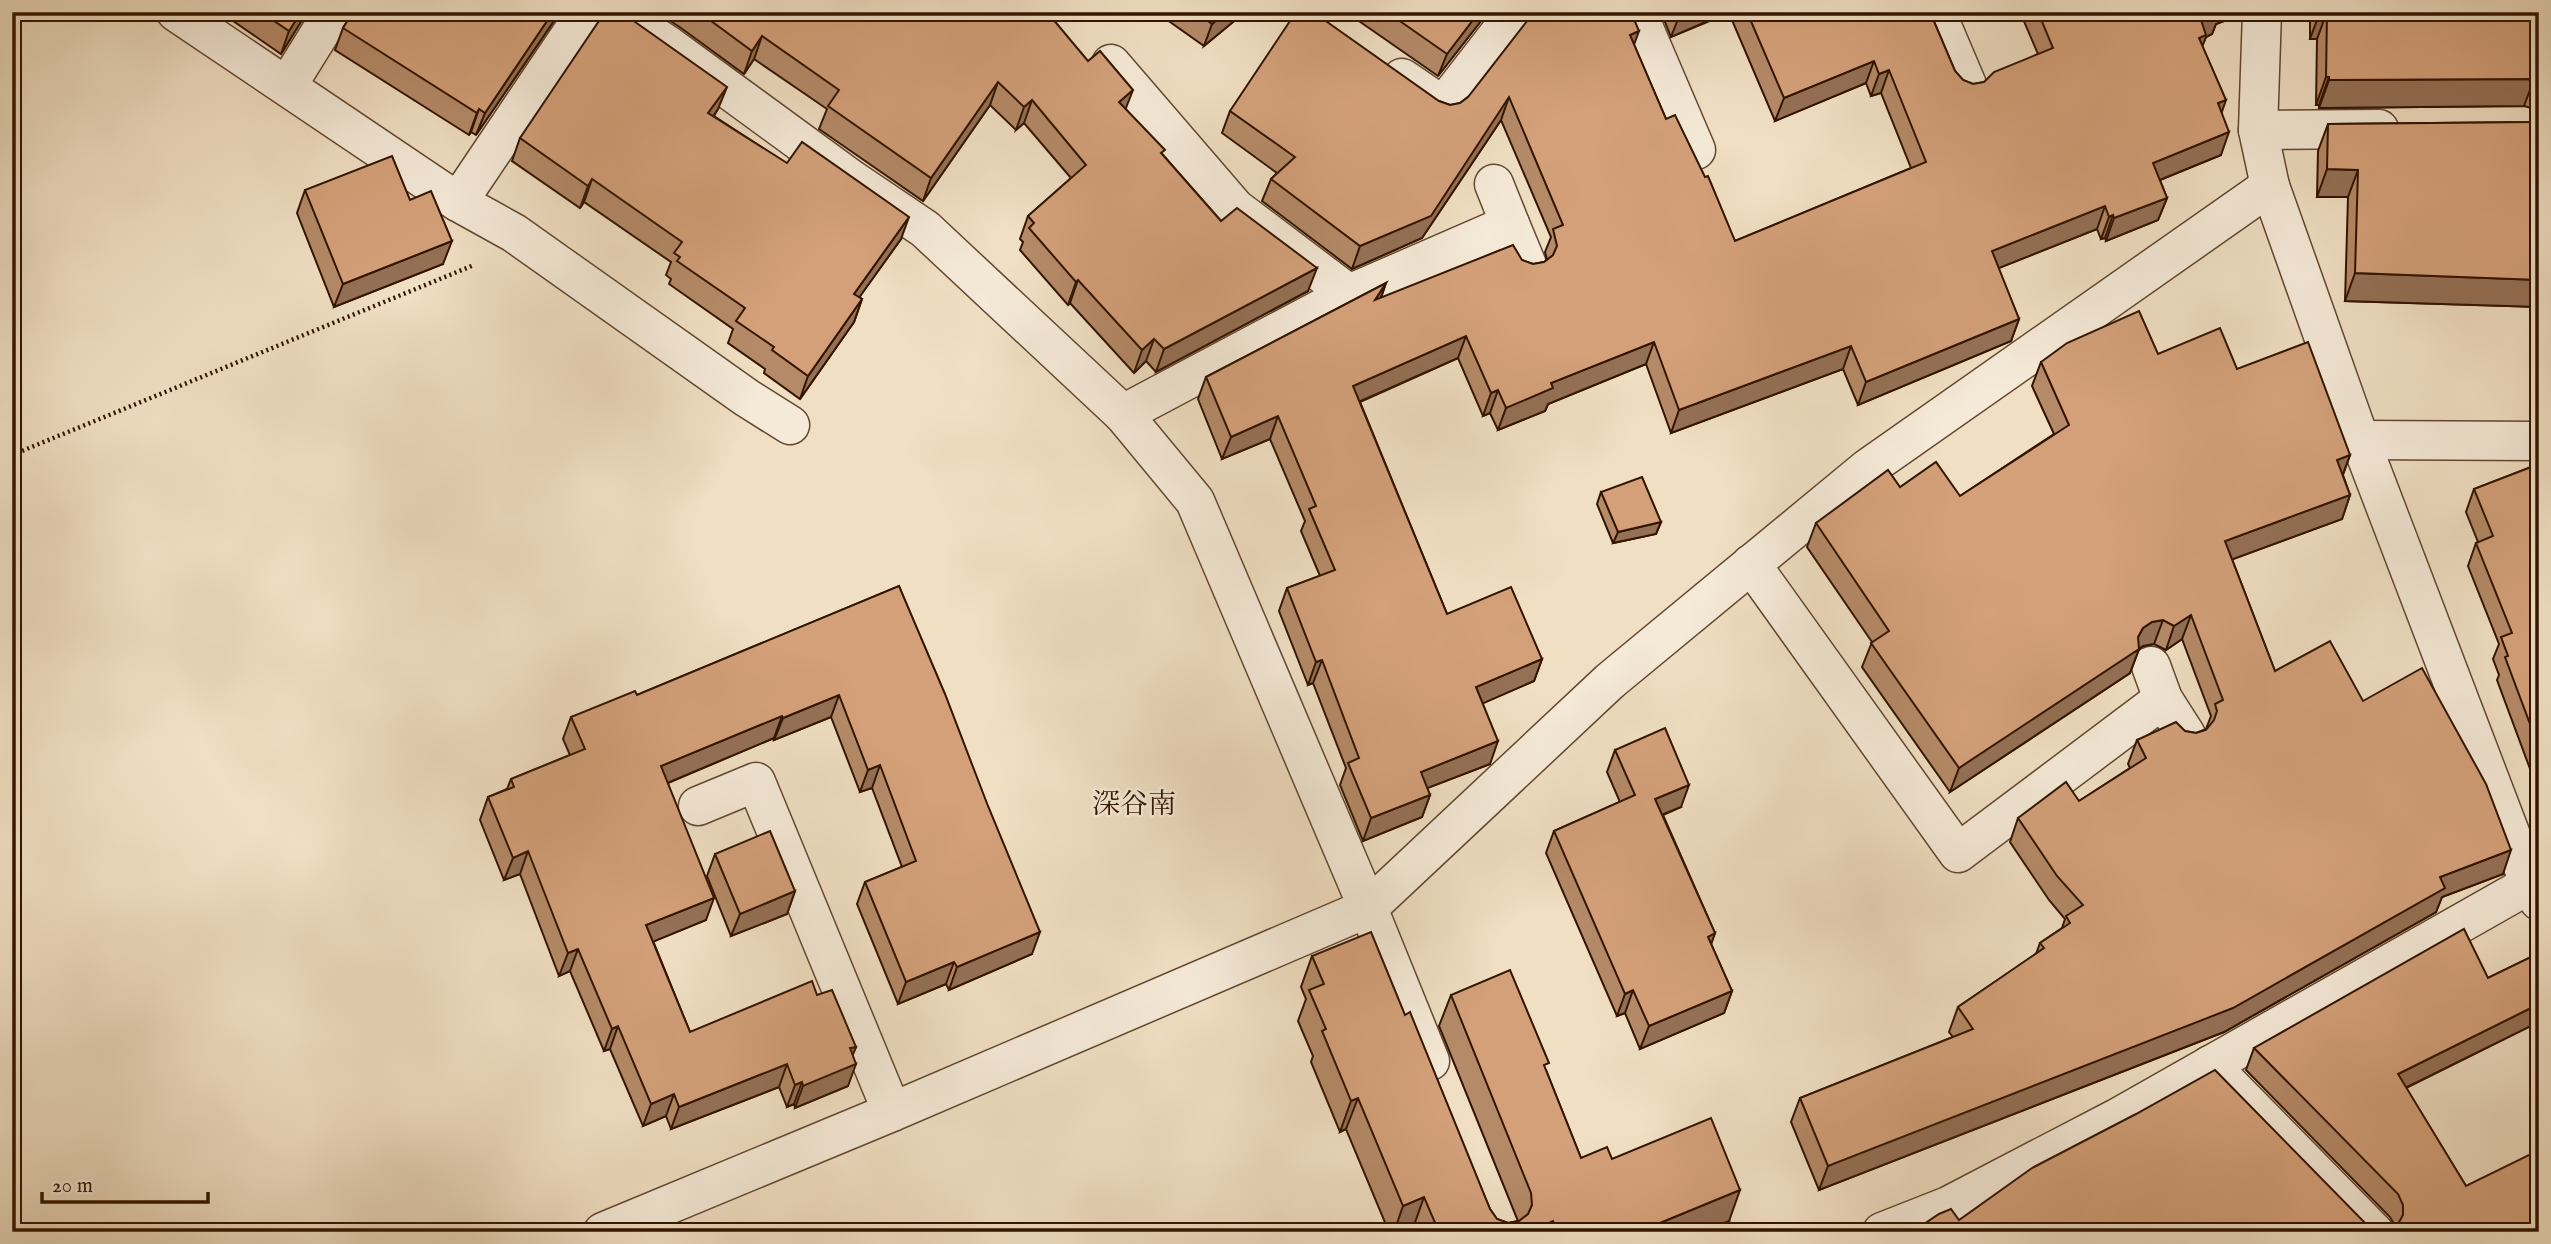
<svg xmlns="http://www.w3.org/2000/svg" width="2551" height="1244" viewBox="0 0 2551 1244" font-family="'IM FELL English','Noto Serif JP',serif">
<rect width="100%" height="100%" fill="#f0dfc3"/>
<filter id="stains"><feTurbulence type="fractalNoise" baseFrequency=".00286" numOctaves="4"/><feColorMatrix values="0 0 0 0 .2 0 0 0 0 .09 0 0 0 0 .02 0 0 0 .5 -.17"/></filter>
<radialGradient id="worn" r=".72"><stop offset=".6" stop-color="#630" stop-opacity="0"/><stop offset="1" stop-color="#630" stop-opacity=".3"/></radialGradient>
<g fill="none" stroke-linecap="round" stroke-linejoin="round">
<!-- minor casing -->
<g stroke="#624731" stroke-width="41">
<g id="minor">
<path d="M176,12L458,202L514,233L747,398L790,425"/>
<path d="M617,12L669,46L851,179L925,229L1123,414L1195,501L1368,908L1430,1061"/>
<path d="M1637,12L1696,150"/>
<path d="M1936,12L1967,85"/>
<path d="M2262,12L2258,130L2270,186L2360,440L2530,885L2539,901"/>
<path d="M1111,64L1235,208L1349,294L1510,224L1527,265"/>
<path d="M1402,78L1443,106L1516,12"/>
<path d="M287,86L333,12"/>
<path d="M2258,130L2379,129"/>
<path d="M1494,184L1510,224"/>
<path d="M458,202L586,12"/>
<path d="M1123,414L1349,294"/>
<path d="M2360,440L2539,441"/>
<path d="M1751,564L1958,853L2163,699"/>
<path d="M2151,666L2163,699L2186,735"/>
<path d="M698,806L756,782L892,1112"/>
<path d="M2210,1065L2374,1232"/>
<path d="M603,1232L892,1112L1368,908L1610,681L1868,468L2270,186"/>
<path d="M1882,1232L1948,1206L2117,1118L2539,879"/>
</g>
</g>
<!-- path -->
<path stroke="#321400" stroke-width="4.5" stroke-dasharray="2 3.5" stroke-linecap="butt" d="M12,455L474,265"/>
<!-- minor -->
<use href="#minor" stroke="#f5ead8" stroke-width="38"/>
</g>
<!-- wall -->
<g fill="#b58a68" stroke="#321400" stroke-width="2">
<path d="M220,12H307L281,54Z"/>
<path d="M353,12H560L476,135L471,132L469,135L335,50L343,28Z"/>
<path d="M657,12H1047L1163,155L1221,221L1308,291L1156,372L1146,361L1134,373L1070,303L1068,305L1020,250L1023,242L1020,239L1028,216L1071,178L1024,123L1016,130L990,105L923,201L819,129L827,109L754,59L744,74L681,28Z"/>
<path d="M1156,12H1245L1204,46Z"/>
<path d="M1346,12H1488L1438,76Z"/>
<path d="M1661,12H1930L1955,71L1963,80L1973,84L1984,82L2038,54L2020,12H2241L2240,15L2216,24L2212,34L2206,37L2202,46L2221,113V155L2160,180L2167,198L2158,220L2106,241L2105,238L2101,239L2097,229L1998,268L2019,319L2011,341L1858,405L1843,369L1671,433L1646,364L1548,404L1545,411L1498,430L1490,413L1483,416L1458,358L1360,402L1447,614L1542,659L1534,681L1482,703L1490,764L1427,788L1430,795L1422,817L1363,841L1340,785L1346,768L1313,683L1308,685L1279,611L1287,588L1320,576L1301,531L1305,521L1270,439L1222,459L1198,399L1206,377L1386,283L1381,298L1522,260L1533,264L1544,262L1547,260L1545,252L1551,237L1501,120L1422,238L1352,269L1262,201L1271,179L1277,173L1222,133L1230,111L1439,101L1450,105L1460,103L1468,97L1634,45L1666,119L1735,241L1911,168L1881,93L1871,96L1866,83L1775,121L1729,13L1671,37Z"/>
<path d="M2310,12H2539V113L2535,109L2524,106L2319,108V105H2316L2317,39H2310Z"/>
<path d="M718,109L714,116L901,239L859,297L862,299L854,322L800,399L764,373L765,369L728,343L733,329L669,284L671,279L666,275L671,262L584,202L580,208L512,161L520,138Z"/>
<path d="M2539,121V307L2345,301L2348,197H2317L2318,151L2328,124L2535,122Z"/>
<path d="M305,190L410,200L443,264L334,307L297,213Z"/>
<path d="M2158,354L2237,369L2350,455L2343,475L2350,495L2342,519L2232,559L2275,671L2363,701L2503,874L2442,897L2436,912L2224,1032L1819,1190L1791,1122L1800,1098L1953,1037L1949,1032L1958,1007L2036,954L2040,943L2062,928L2065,919L2049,900L2010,842L2018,818L2079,801L2130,768L2128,764L2137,740L2185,731L2196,733L2206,729L2211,716L2182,639L2166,650L2154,644L2143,646L2139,649L2130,673L1950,792L1862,667L1872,642L1807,547L1816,523L1900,487L1960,496L2054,434L2032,386L2041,362Z"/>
<path d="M2539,464V793L2497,680L2499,675L2493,659L2499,644L2468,566L2476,543L2478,542L2466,512L2474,489Z"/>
<path d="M1601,492L1661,522L1656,534L1613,543L1597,504Z"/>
<path d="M899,586L1032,954L949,990L946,984L898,1004L857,904L865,882L902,867L872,788L860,792L831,717L774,740V738L668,783L706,920L653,941L690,1032L817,995L856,1047L852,1055L848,1086L795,1108L794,1104L787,1107L779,1087L671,1129L666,1116L643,1126L610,1049L604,1051L570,971L559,976L520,874L504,880L480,820L488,797L507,789L511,779L570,755L563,739L571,717L637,695Z"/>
<path d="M1615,750L1681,807L1663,815L1715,933L1711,944L1732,991L1724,1013L1640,1049L1625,1013L1617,1016L1546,853L1554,831L1620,802L1607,772Z"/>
<path d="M715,854L795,891L787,914L731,936L707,876Z"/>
<path d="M2539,953V1022L2406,1088L2466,1186L2539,1232H1912L1959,1220L2367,1225L2376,1230L2387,1231L2395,1226L2390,1217L2246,1070L2254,1048L2488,978Z"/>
<path d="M1312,956L1405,1015L1490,1209L1497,1219L1508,1223L1518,1221L1439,1026L1451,995L1546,1070L1581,1158L1612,1159L1729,1221L1702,1232H1414L1413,1228L1405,1232H1389L1346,1129L1340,1132L1311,1062L1313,1056L1298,1021L1306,999L1301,987Z"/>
</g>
<!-- shaded-wall -->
<g fill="#947055" stroke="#321400" stroke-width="2">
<path d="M301,12H307L281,54L289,31Z"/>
<path d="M553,12H560L476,135L485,113Z"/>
<path d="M1226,12H1245L1204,46L1212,24Z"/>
<path d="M1479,12H1488L1438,76L1447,54Z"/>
<path d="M1684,12H1729L1671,37L1680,14Z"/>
<path d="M2214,12H2241L2240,15L2216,24L2212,34L2206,37L2198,57L2201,20Z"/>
<path d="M2320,12H2327L2317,39H2310Z"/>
<path d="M1639,31L1631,53L1630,35Z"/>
<path d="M762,36L754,59L744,74L752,51Z"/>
<path d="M1874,61L1866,83L1775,121L1784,98Z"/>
<path d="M1889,70L1881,93L1871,96L1879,74Z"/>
<path d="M2326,77H2329L2319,105H2316Z"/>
<path d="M2534,79L2524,106L2319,108L2329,80Z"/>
<path d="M998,82L990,105L923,201L931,178Z"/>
<path d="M727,87L718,109L700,135L708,113Z"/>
<path d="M1133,90L1124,113L1119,102Z"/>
<path d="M1509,97L1501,120L1422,238L1352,269L1360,246Z"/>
<path d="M1032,100L1024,123L1016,130L1024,107Z"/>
<path d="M2226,100L2218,123V103Z"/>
<path d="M479,109L471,132L469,135L477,113Z"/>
<path d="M2229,132L2221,155L2145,186L2153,163Z"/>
<path d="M2327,169L2358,170L2348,197H2317Z"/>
<path d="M592,179L584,202L580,208L588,186Z"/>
<path d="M2167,198L2158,220L2106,241L2114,218Z"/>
<path d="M2105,206L2097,229L1984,274L1992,251Z"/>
<path d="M2113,215L2105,238L2101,239L2109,217Z"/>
<path d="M909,217L901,239L846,316L854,294Z"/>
<path d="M452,241L443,264L334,307L343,284Z"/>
<path d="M1317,268L1308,291L1156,372L1164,349Z"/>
<path d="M2355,273L2539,280V307L2345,301Z"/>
<path d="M1078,280L1070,303L1068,305L1076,282Z"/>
<path d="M1386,283L1378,305L1375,300Z"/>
<path d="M862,299L854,322L800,399L808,376Z"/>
<path d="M2019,319L2011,341L1858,405L1866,382Z"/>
<path d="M1466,336L1458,358L1345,408L1353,386Z"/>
<path d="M1154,339L1146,361L1134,373L1142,350Z"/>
<path d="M1654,342L1646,364L1548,404L1545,411L1498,430L1506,408L1551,383Z"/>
<path d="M1851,346L1843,369L1671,433L1679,410Z"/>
<path d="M1498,390L1490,413L1483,416L1491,393Z"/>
<path d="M1278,416L1270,439L1222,459L1231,437Z"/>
<path d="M2350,455L2341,479L2337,460Z"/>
<path d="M2350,495L2342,519L2217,565L2225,541Z"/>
<path d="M1661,522L1656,534L1613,543L1618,532Z"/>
<path d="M2191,615L2182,639L2166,650L2174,626Z"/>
<path d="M2163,620L2154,644L2143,646L2135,652L2139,649L2130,673L1950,792L1959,768L2138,637L2143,628L2152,622Z"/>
<path d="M1542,659L1534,681L1468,710L1476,687Z"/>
<path d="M1322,660L1313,683L1308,685L1316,662Z"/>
<path d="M839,695L831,717L774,740L783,718Z"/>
<path d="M782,716L774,738L653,789L661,766Z"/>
<path d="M1498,741L1490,764L1412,794L1421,772Z"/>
<path d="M880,765L872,788L860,792L868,770Z"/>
<path d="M1689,785L1681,807L1647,821L1655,799Z"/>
<path d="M1430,795L1422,817L1363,841L1371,818Z"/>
<path d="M2511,850L2503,874L2442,897L2436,912L2224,1032L1819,1190L1828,1166L2440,877Z"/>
<path d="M528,851L520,874L504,880L513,858Z"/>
<path d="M795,891L787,914L731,936L740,914Z"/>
<path d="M714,898L706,920L638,948L646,925Z"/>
<path d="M1040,932L1032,954L949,990L957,967Z"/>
<path d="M1715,933L1707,956L1708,937Z"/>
<path d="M578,949L570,971L559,976L568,953Z"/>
<path d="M954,962L946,984L898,1004L906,982Z"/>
<path d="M1633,990L1625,1013L1617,1016L1625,994Z"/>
<path d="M1732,991L1724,1013L1640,1049L1649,1026Z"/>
<path d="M2539,1004V1022L2389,1096L2398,1074Z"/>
<path d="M618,1026L610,1049L604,1051L612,1029Z"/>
<path d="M856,1047L848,1067L856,1064L848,1086L795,1108L803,1086L850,1048Z"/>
<path d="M787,1064L779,1087L671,1129L679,1107Z"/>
<path d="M802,1082L794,1104L787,1107L795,1085Z"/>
<path d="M674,1094L666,1116L643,1126L651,1104Z"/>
<path d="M1358,1098L1346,1129L1340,1132L1351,1101Z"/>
<path d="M1740,1190L1729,1221L1702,1232H1638Z"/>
<path d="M1424,1197L1413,1228L1405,1232H1394L1403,1206Z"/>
<path d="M1553,1221L1549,1232H1528Z"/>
</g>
<!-- building -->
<g fill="#d3a079" stroke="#321400" stroke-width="2">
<path d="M261,12H301L289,31Z"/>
<path d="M353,12H553L485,113L479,109L477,113L343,28Z"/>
<path d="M605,12H621L727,87L708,113L787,163L802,142L909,217L854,294L862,299L808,376L772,350L774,347L736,321L745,308L677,261L680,257L674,253L682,242L592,179L588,186L520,138Z"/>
<path d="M699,12H1047L1088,61L1100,51L1133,90L1119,102L1165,150L1161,153L1221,221L1237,208L1317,268L1164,349L1154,339L1142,350L1078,280L1076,282L1029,228L1034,223L1028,216L1086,165L1032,100L1024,107L998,82L931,178L828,106L839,90L762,36L752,51Z"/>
<path d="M1196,12H1226L1212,24Z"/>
<path d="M1296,12H1313L1439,101L1450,105L1460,103L1468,97L1534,12H1631L1639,31L1630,35L1666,119L1675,115L1705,177L1708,176L1735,241L1926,162L1889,70L1879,74L1874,61L1784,98L1747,12H1930L1955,71L1963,80L1973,84L1984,82L1994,72L2053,48L2038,12H2218L2201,20L2206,35L2199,38L2226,100L2218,103L2229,132L2153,163L2167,198L2114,218L2113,215L2109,217L2105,206L1992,251L2019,319L1866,382L1851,346L1679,410L1654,342L1551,383L1553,388L1506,408L1498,390L1491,393L1466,336L1353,386L1447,614L1511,587L1542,659L1476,687L1498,741L1421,772L1430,795L1371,818L1348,763L1359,758L1322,660L1316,662L1287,588L1335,570L1309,509L1316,506L1278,416L1231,437L1206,377L1386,283L1375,300L1513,245L1522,260L1533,264L1544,262L1553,255L1557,246L1553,229L1563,225L1509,97L1431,216L1360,246L1271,179L1295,157L1230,111Z"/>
<path d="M1387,12H1479L1447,54Z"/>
<path d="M2327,12H2539V80L2534,79L2329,80V77H2326Z"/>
<path d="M2539,121V280L2355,273L2358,170L2327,169L2328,124L2535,122Z"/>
<path d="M392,156L410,200L431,191L452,241L343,284L305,190Z"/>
<path d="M2139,311L2158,354L2220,328L2237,369L2308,342L2350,455L2337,460L2350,495L2225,541L2275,671L2330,641L2363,701L2422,668L2486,784L2511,850L2440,877L2445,888L2233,1008L1828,1166L1800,1098L1973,1029L1958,1007L2044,948L2040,943L2070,923L2066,916L2083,905L2057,876L2018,818L2066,782L2079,801L2146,758L2137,740L2176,722L2185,731L2196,733L2206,730L2214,720L2217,711L2215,704L2223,700L2191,615L2174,626L2163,620L2152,622L2143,628L2138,637L2139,649L1959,768L1871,643L1889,631L1816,523L1888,470L1900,487L1936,462L1960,496L2069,425L2041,362L2067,343Z"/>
<path d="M2539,464V748L2505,657L2508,656L2501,637L2512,633L2476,543L2493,536L2474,489Z"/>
<path d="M1642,477L1661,522L1618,532L1601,492Z"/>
<path d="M899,586L945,694L988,806L1040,932L957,967L954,962L906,982L865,882L916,861L880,765L868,770L839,695L783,718L782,716L661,766L714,898L646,925L690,1032L812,981L817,995L832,990L856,1047L850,1048L856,1064L803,1086L802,1082L795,1085L787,1064L679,1107L674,1094L651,1104L618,1026L612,1029L578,949L568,953L528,851L513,858L488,797L514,787L511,779L585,749L571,717L635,691L637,695Z"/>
<path d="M1665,728L1689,785L1655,799L1715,933L1708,937L1732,991L1649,1026L1633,990L1625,994L1554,831L1635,795L1615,750Z"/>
<path d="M770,831L795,891L740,914L715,854Z"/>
<path d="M2464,929L2488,978L2539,953V1004L2398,1074L2466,1186L2539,1150V1232H1912L1939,1214L1951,1209L1959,1220L2032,1168L2136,1114L2215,1070L2367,1225L2376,1230L2387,1231L2398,1224L2403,1215V1205L2398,1194L2254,1048Z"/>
<path d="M1371,932L1405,1015L1410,1012L1490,1209L1497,1219L1508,1223L1519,1221L1528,1214L1532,1205L1531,1193L1451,995L1510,970L1549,1063L1544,1065L1581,1158L1607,1147L1612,1159L1711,1118L1740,1190L1638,1232H1557L1553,1221L1528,1232H1439L1424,1197L1403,1206L1358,1098L1351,1101L1322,1031L1326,1029L1309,990L1324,984L1312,956Z"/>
</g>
<g text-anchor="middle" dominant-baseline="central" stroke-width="5" stroke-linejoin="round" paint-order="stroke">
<!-- quarter labels -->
<g font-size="28" fill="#321400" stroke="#f5ead8">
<text x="1134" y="805">深谷南</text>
</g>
</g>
<!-- margin -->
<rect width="2551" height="1244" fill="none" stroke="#f0dfc3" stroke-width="42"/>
<rect x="14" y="14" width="2523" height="1216" fill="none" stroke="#321400" stroke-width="3.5"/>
<rect x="21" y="21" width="2509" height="1202" fill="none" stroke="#321400" stroke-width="2"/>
<!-- scale -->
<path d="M42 1192v10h166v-10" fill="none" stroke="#321400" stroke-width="3.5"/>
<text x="52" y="1192" font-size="21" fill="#321400" stroke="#f5ead8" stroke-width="5" paint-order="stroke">20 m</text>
<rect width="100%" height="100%" filter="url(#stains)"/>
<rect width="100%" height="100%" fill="url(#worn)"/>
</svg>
